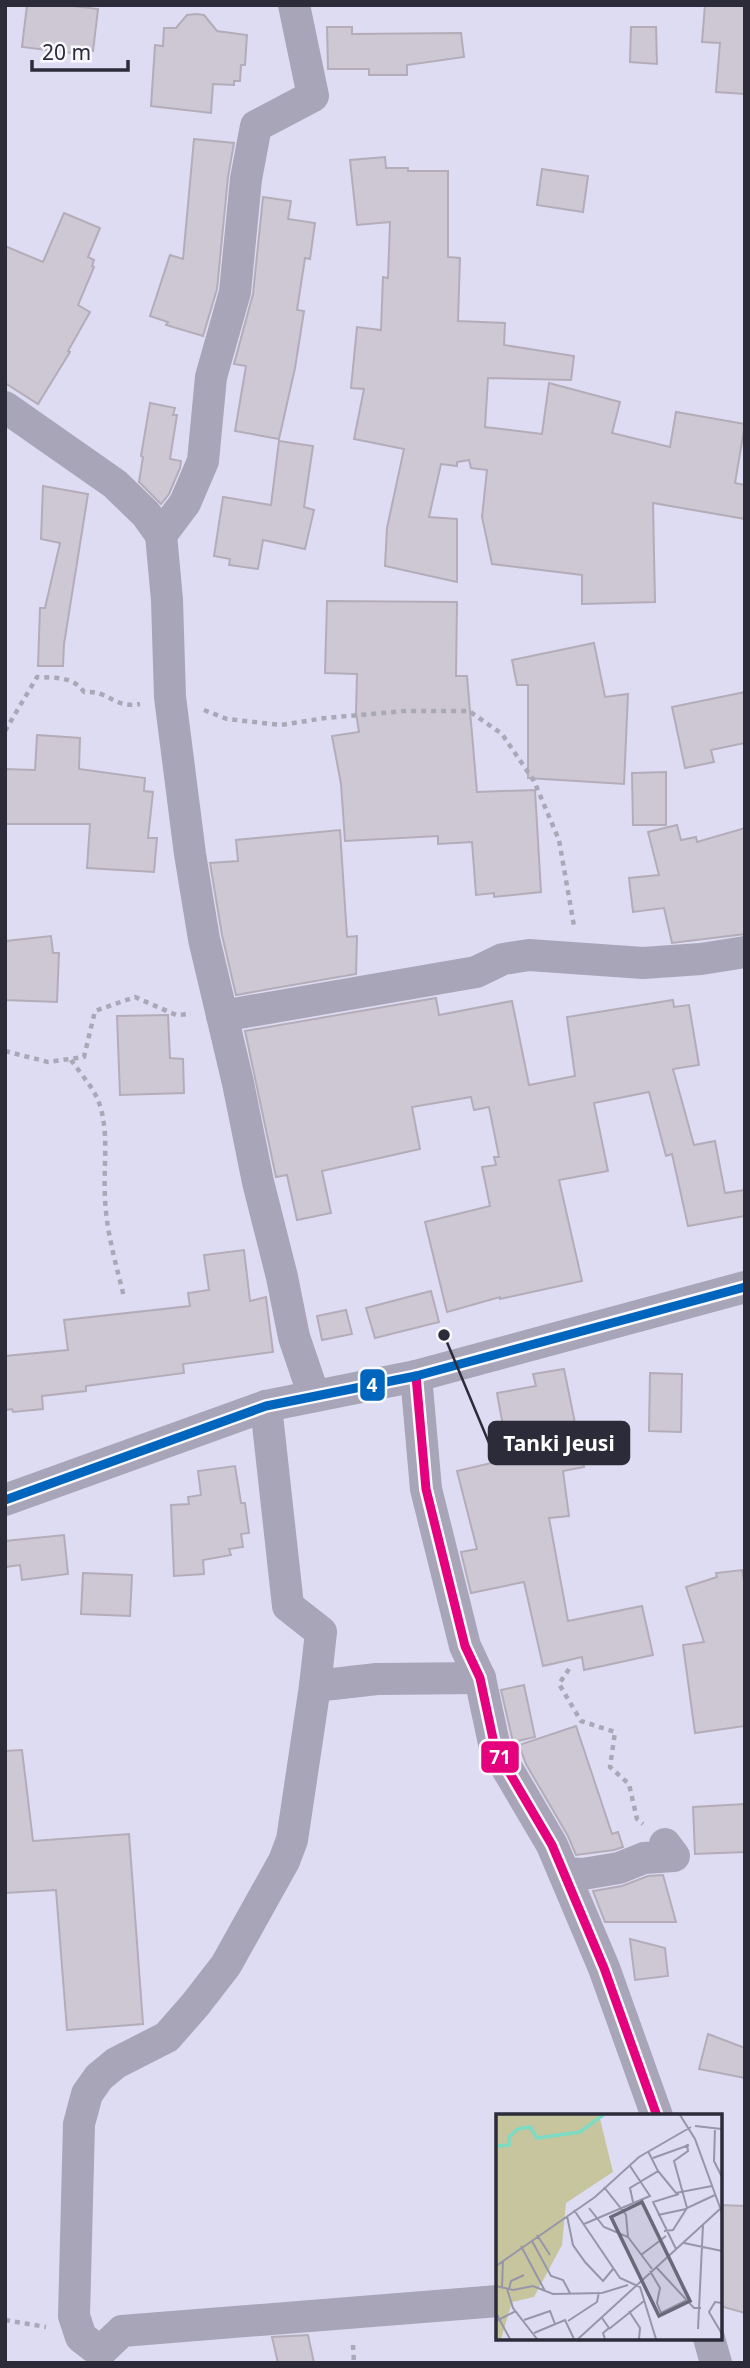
<svg xmlns="http://www.w3.org/2000/svg" width="750" height="2368" viewBox="0 0 750 2368" font-family="'Noto Sans',sans-serif">
<rect width="100%" height="100%" fill="#dedcf2"/>
<!-- building -->
<g fill="#cec7d4" stroke="#b4acb9" stroke-width="2">
<path d="M27,5H65L98,9L93,51H89V55L22,47Z"/>
<path d="M705,5H745V94L716,92L720,43L702,42Z"/>
<path d="M196,14L204,15L217,31L247,35L245,65H241L240,81H234V85L213,84L211,113L151,106L155,45L163,46L164,28H176L187,15Z"/>
<path d="M327,27H352V34L461,33L464,57L407,65V75H369V69H328Z"/>
<path d="M631,27H656L657,64L630,62Z"/>
<path d="M194,139L234,143L228,177L217,289L203,336L166,325L168,322L150,316L170,255L183,259Z"/>
<path d="M385,157L386,168H408V171H448V257L460,258L458,321L505,323L504,345L574,356L571,380L488,378L485,427L542,434L549,383L620,402L612,433L670,447L676,412L745,424L735,483L745,485V519L653,503L655,602L582,604V575L492,564L482,517L487,470L471,468L469,460L457,462V466L441,464L429,517L457,519V582L385,566L387,528L404,449L354,439L364,389L351,388L357,327L381,330L383,277L388,278L390,222L357,225L350,160Z"/>
<path d="M542,169L588,176L583,212L537,205Z"/>
<path d="M263,197L291,201L288,219L315,223L310,259L305,258L297,310L304,311L295,368L279,439L235,431L246,366L234,364L253,294Z"/>
<path d="M64,213L100,228L88,257L94,260L92,266L94,267L78,305L90,312L68,351L70,352L38,404L5,383V246L43,262Z"/>
<path d="M150,403L175,408L173,415H177L170,459L181,461L180,468L169,494L161,504L139,482L143,457L141,456Z"/>
<path d="M279,441L313,446L304,507L314,510L305,549L263,540L258,569L229,565L230,559L214,556L223,497L271,505Z"/>
<path d="M43,486L88,494L64,644L63,666H38L40,608H45L60,543L41,539Z"/>
<path d="M327,601L457,602L456,676H467L477,792L535,790L541,892L494,897V893L476,895L472,842L438,844V836L345,841L341,784L332,736L359,732L356,713L357,674L325,673Z"/>
<path d="M594,643L605,697L628,694L624,784L528,778V685H517L512,660Z"/>
<path d="M745,692V743L711,750L714,762L685,768L672,707Z"/>
<path d="M37,735L80,738L79,769L145,778L144,791L153,792L148,838H157L154,872L87,868L90,824H5V769L35,770Z"/>
<path d="M666,772V825H633L632,773Z"/>
<path d="M677,825L681,840L696,837L697,842L745,828V934L672,943L664,908L633,912L629,878L659,875L648,832Z"/>
<path d="M340,830L347,937L357,936L356,974L236,995L222,935L210,863L238,861L236,840Z"/>
<path d="M51,936L53,953H59L57,1002L5,1000L6,941Z"/>
<path d="M436,998L439,1015L512,1001L529,1085L575,1076L567,1017L673,1000L674,1007L689,1005L699,1065L673,1069L694,1145L715,1141L725,1193L745,1190V1216L688,1226L672,1154L666,1156L649,1092L594,1103L608,1171L559,1180L582,1281L500,1299V1297L447,1312L425,1222L490,1206L482,1167L496,1165L494,1157H499L489,1107L474,1110L471,1097L412,1107L420,1149L322,1171L331,1213L297,1220L287,1175L276,1177L245,1031Z"/>
<path d="M168,1015L170,1058L183,1059L184,1093L120,1095L117,1016Z"/>
<path d="M244,1250L250,1301L266,1297L273,1352L183,1364L184,1373L86,1386V1391L42,1396L43,1409L13,1412L12,1409L5,1410V1356L68,1350L64,1320L190,1306L188,1293L209,1290L204,1255Z"/>
<path d="M431,1291L439,1322L375,1338L366,1308Z"/>
<path d="M346,1310L352,1334L322,1340L317,1316Z"/>
<path d="M564,1369L584,1467L563,1471L569,1516L549,1518L568,1621L642,1606L653,1655L584,1670L582,1657L543,1666L524,1582L471,1593L461,1552L477,1549L457,1471L509,1459L497,1393L536,1386L533,1374Z"/>
<path d="M650,1373L682,1374L681,1432L649,1431Z"/>
<path d="M235,1466L241,1503H245L249,1533L241,1534L243,1547L229,1549L231,1555L203,1560L204,1574L174,1576L171,1505L189,1504L188,1497L201,1495L198,1471Z"/>
<path d="M64,1535L68,1574L22,1580L20,1565L5,1567V1541Z"/>
<path d="M742,1570L745,1587V1726L695,1733L683,1645L704,1642L686,1587L717,1577L716,1573Z"/>
<path d="M83,1573L132,1575L130,1616L81,1614Z"/>
<path d="M524,1685L535,1737L513,1742L501,1690Z"/>
<path d="M576,1726L612,1834L618,1832L623,1847L614,1850L576,1855L568,1836L526,1764L519,1745Z"/>
<path d="M22,1750L33,1841L129,1834L143,2024L67,2030L56,1890L5,1893V1751Z"/>
<path d="M745,1804V1852L695,1854L693,1807Z"/>
<path d="M663,1875L676,1922H605L593,1891L622,1886L648,1876Z"/>
<path d="M630,1939L665,1948L668,1976L635,1980Z"/>
<path d="M708,2034L745,2048V2078L699,2069Z"/>
<path d="M720,2205L745,2206V2313L720,2306Z"/>
<path d="M308,2335L314,2363H278L272,2337Z"/>
</g>
<g fill="none" stroke-linecap="round" stroke-linejoin="round">
<!-- path -->
<g stroke="#a9a8b7" stroke-width="4.5" stroke-dasharray="5 5" stroke-linecap="butt">
<path d="M204,710L227,719L281,725L325,718L405,711H469L502,734L534,781L559,840L574,926"/>
<path d="M5,731L37,677C55,678 73,676 84,692C109,690 114,709 140,704"/>
<path d="M5,1051L48,1062L84,1057L95,1011L135,997L176,1015L191,1014"/>
<path d="M71,1060C80,1073 92,1086 98,1100C110,1130 103,1166 105,1197C106,1231 116,1264 124,1297"/>
<path d="M569,1669L559,1684L581,1721L615,1732L610,1767L629,1784L637,1819L643,1824"/>
<path d="M5,2320L46,2327"/>
<path d="M353,2345L354,2363"/>
</g>
<!-- street -->
<g stroke="#a7a5b7" stroke-width="32">
<path d="M5,407L115,484L146,514L161,535L167,600L170,697L190,854L204,939L238,1083L258,1182L282,1277L294,1337L314,1396"/>
<path d="M161,535L185,503L203,461L211,377L235,292L246,179L256,126L313,96L294,5"/>
<path d="M222,1016L476,972L503,959L529,955L643,963L701,959L745,952"/>
<path d="M416,1376L426,1489L465,1646L480,1678L495,1748L552,1845L604,1968L657,2116"/>
<path d="M266,1406L288,1606L321,1632L315,1686L292,1840L284,1861L226,1965L195,2005L167,2037L116,2063L99,2077L87,2094L79,2124L74,2316L81,2337L94,2347L102,2350L122,2331L498,2301"/>
<path d="M5,1500L266,1406L416,1376L745,1287"/>
<path d="M315,1686L377,1679L480,1678"/>
<path d="M564,1873L583,1874L619,1868L644,1858L674,1856L665,1844"/>
<path d="M709,2338L716,2363"/>
</g>
<!-- bus-1 casing -->
<g stroke="#f9f8fd" stroke-width="14">
<path id="bus-1" d="M416,1376L426,1489L465,1646L480,1678L495,1748L552,1845L604,1968L657,2116"/>
</g>
<!-- bus-2 casing -->
<g stroke="#f9f8fd" stroke-width="14">
<path id="bus-2" d="M5,1500L266,1406L416,1376L745,1287"/>
</g>
<!-- bus-1 -->
<use href="#bus-1" stroke="#e5007d" stroke-width="9"/>
<!-- bus-2 -->
<use href="#bus-2" stroke="#0065bd" stroke-width="9"/>
</g>
<!-- overview -->
<g transform="translate(496 2114)">
<rect width="226" height="226" fill="#dedcf2"/>
<path d="M5,1H103L117,58L70,89L66,131L38,183L16,188L5,225H0V3Z" fill="#c6c59d"/>
<path fill="none" stroke="#7edbc3" stroke-width="3.5" d="M0,32L13,31V23L22,15L34,13L41,24L84,18L107,1"/>
<path fill="none" stroke="#9795a8" stroke-width="2" d="M184,1L199,25L226,99M199,12L226,15M219,14L218,47L226,63M157,44L193,31M162,57L180,79L216,72M108,73L130,101L132,123M137,88L134,74L162,57L152,37M93,94L108,113L132,123L156,155M191,94L178,47L192,37L191,30M78,96L124,164L144,173L160,225M162,101L190,95M71,102L77,131L89,148L107,167L117,155M88,110L154,82L134,52M168,117L177,116L191,94L219,81M41,121L54,141M36,127L55,162L67,166L74,179M188,129L226,137M25,132L49,177M180,135L157,88L183,80M145,141L170,122M0,152L99,83L143,43L195,13M160,153L198,194H205M154,157L164,174L161,189L165,199L191,186M0,172L17,176L37,172L57,180L106,179L132,171M6,174L7,146M11,175L17,194L41,225M13,175L15,167L28,161M226,189L219,188L213,198L226,220M133,197L144,214L143,225M0,199L14,225M106,204L113,214L107,219L109,225M28,206L54,197L59,210M0,207L20,197M72,207L101,188L103,178M113,215L148,187M202,215L207,111M38,219L69,206L78,225M82,225L224,95"/>
<path fill="#6a697a" fill-opacity="0.15" stroke="#6a697a" stroke-width="3.5" d="M146,88L194,187L163,202L115,103Z"/>
<rect width="226" height="226" fill="none" stroke="#2c2b3a" stroke-width="3.5"/>
</g>
<!-- callouts -->
<path fill="none" stroke="#2c2b3a" stroke-width="2.5" d="M444 1335L489 1443"/>
<circle fill="#2c2b3a" stroke="#f9f8fd" stroke-width="2.5" cx="444" cy="1335" r="7"/>
<rect fill="#2c2b3a" stroke="#2c2b3a" stroke-width="2.5" x="489" y="1422" width="140" height="42" rx="7"/>
<g font-size="21" text-anchor="middle" font-weight="bold" fill="#fff">
<text x="559" y="1451">Tanki Jeusi</text>
</g>
<g stroke="#f9f8fd" stroke-width="2.5">
<rect x="359" y="1368" width="27" height="34" rx="7" fill="#0065bd"/>
<rect x="480" y="1740" width="40" height="34" rx="7" fill="#e5007d"/>
</g>
<g font-size="19" text-anchor="middle" font-weight="bold" fill="#fff">
<text x="372" y="1392">4</text>
<text x="500" y="1764">71</text>
</g>
<!-- border -->
<rect width="750" height="2368" fill="none" stroke="#2c2b3a" stroke-width="14"/>
<!-- scale -->
<path d="M32 60v10h96v-10" fill="none" stroke="#2c2b3a" stroke-width="3.5"/>
<text x="42" y="60" font-size="21" fill="#2c2b3a" stroke="#f9f8fd" stroke-width="5" paint-order="stroke">20 m</text>
</svg>
